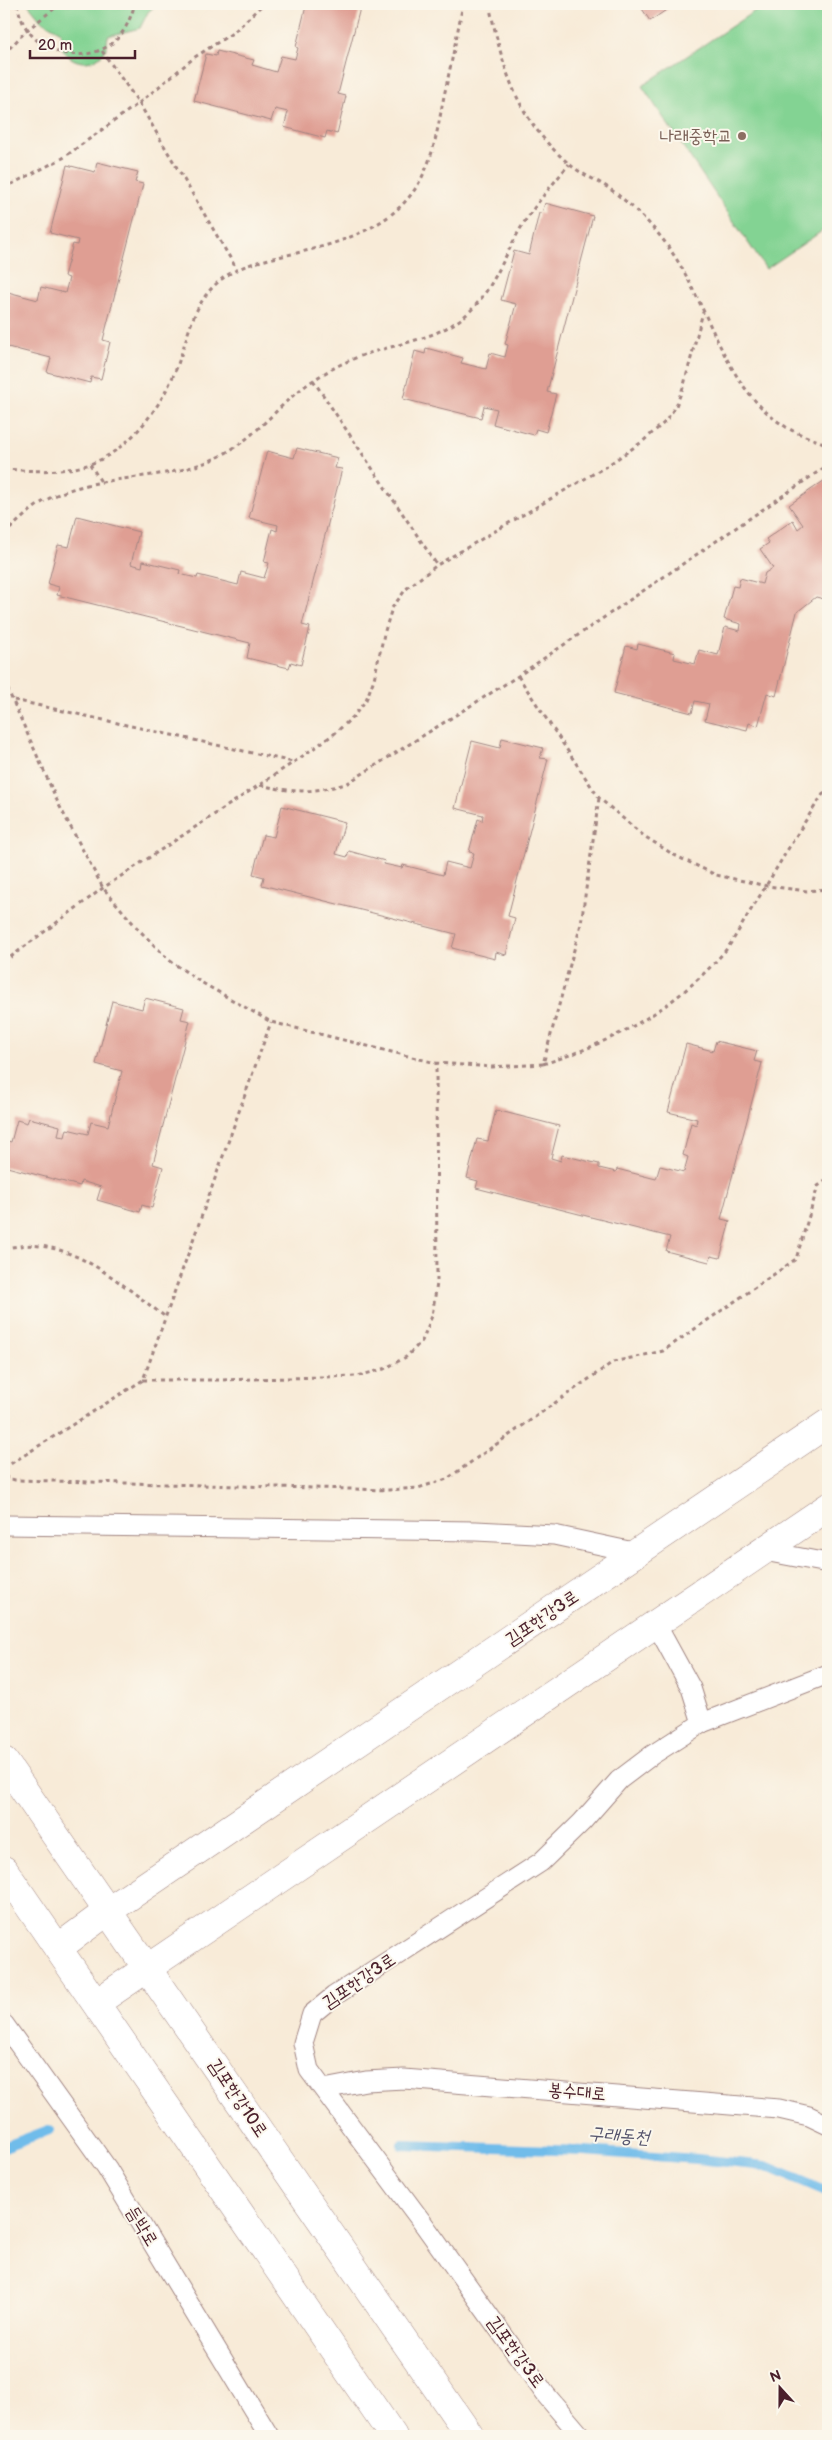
<svg xmlns="http://www.w3.org/2000/svg" width="832" height="2440" viewBox="0 0 832 2440" font-family="'Balsamiq Sans','Poor Story',sans-serif">
<rect width="100%" height="100%" fill="#fbf7ec"/>
<filter id="ink" filterUnits="userSpaceOnUse"><feTurbulence type="fractalNoise" baseFrequency=".02" numOctaves="2"/><feDisplacementMap in="SourceGraphic" scale="10" xChannelSelector="R" yChannelSelector="G"/><feConvolveMatrix kernelMatrix="1 2 1 2 8 2 1 2 1" color-interpolation-filters="sRGB"/></filter>
<filter id="wash" filterUnits="userSpaceOnUse"><feTurbulence type="fractalNoise" baseFrequency=".0096" numOctaves="4" result="noise"/><feDisplacementMap in="SourceGraphic" scale="20" xChannelSelector="R" yChannelSelector="G"/><feGaussianBlur stdDeviation="1.12" result="paint"/><feColorMatrix in="noise" values="0 0 0 0 0 0 0 0 0 0 0 0 0 0 0 0 0 1.4 0 .05"/><feComposite in="paint" operator="in"/></filter>
<g filter="url(#wash)">
<rect width="100%" height="100%" fill="#f8ebd8"/>
<!-- green -->
<g fill="#83d393" stroke="#66795f">
<path d="M28,4H157L148,12L140,28L108,36C107,41 107,48 104,52C93,67 70,65 62,47C60,43 61,37 61,32L42,21Z"/>
<path d="M765,4H828V227L766,269L642,86Z"/>
</g>
<g fill="none" stroke-linecap="round" stroke-linejoin="round">
<!-- stream -->
<g stroke="#70bcea" stroke-width="10">
<path d="M402,2145L584,2151L697,2159L766,2166L828,2192"/>
<path d="M4,2147L49,2130"/>
</g>
</g>
<g id="blocks">
<!-- building -->
<g fill="#df9e93">
<path d="M299,4H361L338,94L346,96L337,134L327,131L325,138L284,127L288,112L275,109L271,121L194,101L206,54L216,56L217,51L254,60L252,65L276,72L281,56L295,59L298,48L296,47L306,6Z"/>
<path d="M639,4H675L650,21Z"/>
<path d="M97,162L138,172L135,182L143,184L103,340L110,342L101,379L91,377L90,383L47,372L51,358L4,346V291L38,300L41,287L65,293L69,278L64,276L73,244L77,245L78,240L50,233L67,165L95,172Z"/>
<path d="M545,203L593,216L547,392L556,394L546,432L536,429L534,435L493,424L497,409L484,406L481,418L403,399L415,351L425,354L426,348L463,358L461,363L486,369L490,353L505,357L508,345L505,344L516,304L501,300L514,251L529,255L539,213H542Z"/>
<path d="M297,448L338,458L335,468L342,469L302,625L310,627L301,665L291,662L289,668L247,658L250,643L57,595L59,587L48,584L58,545L69,547L77,516L139,532L131,564L142,567L143,561L180,570L179,574L197,578L198,575L238,585L241,572L264,578L269,563L264,562L272,529L277,531L278,525L249,518L267,451L294,458Z"/>
<path d="M828,478V600L816,597L797,612L776,696L767,693L758,726L749,723L747,730L705,720L709,704L695,701L692,713L614,693L626,646L637,649L638,644L675,653L674,659L695,664L699,650L718,655L725,627L740,631L741,624L724,619L733,586L738,587L740,578L762,584L765,573L773,568L760,549L769,543L766,539L793,520L798,529L803,525L789,505Z"/>
<path d="M502,738L543,748L540,758L548,759L508,916L515,918L506,955L496,952L495,959L452,948L456,934L262,885L264,877L253,874L263,835L274,837L282,806L345,822L336,854L347,857L349,851L385,861L384,864L402,868L403,865L443,875L446,862L470,868L474,853L469,852L478,819L482,821L483,815L455,808L472,741L500,748Z"/>
<path d="M145,998L184,1008L181,1019L190,1021L153,1164L163,1167L152,1208L142,1205L140,1212L97,1200L101,1187L81,1181L80,1186L7,1167L4,1169V1140L11,1142L17,1120L27,1123L29,1118L60,1126L58,1136L65,1137L67,1129L88,1134L91,1122L108,1126L122,1071L96,1064L112,1001L142,1009Z"/>
<path d="M716,1041L757,1051L754,1061L762,1063L721,1219L730,1221L720,1258L711,1256L709,1262L666,1251L670,1237L476,1188L478,1181L467,1178L477,1139L488,1141L496,1110L559,1126L551,1158L561,1161L562,1155L599,1164V1168L616,1172L617,1169L656,1179L660,1166L684,1172L688,1157L683,1155L691,1123L696,1125L697,1119L668,1112L686,1044L713,1051Z"/>
</g>
</g>
</g>
<g filter="url(#ink)">
<use href="#blocks" fill-opacity="0" stroke="#a18582" stroke-width="1"/>
<g fill="none" stroke-linecap="round" stroke-linejoin="round">
<!-- lane casing -->
<g stroke="#a18582" stroke-width="21">
<g id="lane">
<path d="M4,1525L476,1531L554,1535L638,1553"/>
<path d="M764,1551L828,1563"/>
<path d="M702,1723L828,1674"/>
<path d="M4,2024L107,2168L269,2436"/>
<path d="M324,2089L366,2081L404,2079L779,2109L809,2116L828,2125"/>
<path d="M581,2436L546,2395L425,2226L309,2070L303,2043L312,2014L334,1996L541,1862L582,1822L619,1780L652,1755L702,1723L691,1688L656,1624"/>
</g>
</g>
<!-- secondary casing -->
<g stroke="#a18582" stroke-width="29">
<g id="secondary">
<path d="M4,1761L470,2436"/>
<path d="M4,1870L393,2436"/>
<path d="M58,1948L108,1911L828,1423"/>
<path d="M96,2003L828,1507"/>
</g>
</g>
<!-- path -->
<g stroke="#a18582" stroke-width="3" stroke-dasharray="4 4" stroke-linecap="butt">
<path d="M17,4C19,12 21,21 27,29C46,58 93,64 118,38C127,28 131,16 135,4"/>
<path d="M489,4C503,69 516,118 568,163C580,174 597,180 610,189C632,205 654,226 669,248C710,305 723,388 786,427C799,435 815,439 828,445"/>
<path d="M102,51L139,103L236,268"/>
<path d="M4,54L27,30L60,4"/>
<path d="M4,188L63,158L139,103L195,57L234,32L263,4"/>
<path d="M313,380L437,565"/>
<path d="M90,464L101,482"/>
<path d="M4,469C32,471 63,473 90,464C133,449 167,399 180,358C189,332 194,304 216,284C241,260 281,258 313,249C352,239 395,222 417,186C434,159 438,126 444,96C451,65 457,35 463,4"/>
<path d="M4,534C17,523 32,507 48,499C99,472 164,483 216,458C245,444 263,424 286,402C303,386 324,372 346,362C386,343 441,343 473,308C496,284 507,249 525,221C538,201 554,183 569,164"/>
<path d="M518,676L599,798L644,836L674,855L716,875L767,886L807,891L828,889"/>
<path d="M4,681L59,805L103,888L138,929L169,960L199,981L271,1022L436,1063L492,1067L543,1064L581,924L599,798"/>
<path d="M14,700L293,762"/>
<path d="M260,785C295,793 311,793 346,784L518,676L828,465"/>
<path d="M4,962L103,888L294,762L334,734L354,716L366,700L374,679L384,634L392,608L406,589L437,565L605,467L642,442L665,422L676,406L684,385L703,312"/>
<path d="M543,1064C614,1042 675,1009 725,951C734,940 741,926 749,913C776,871 799,828 828,787"/>
<path d="M4,1249C66,1231 120,1284 167,1318"/>
<path d="M143,1380H219L358,1376L384,1369L406,1357L422,1341L432,1316L437,1283L436,1063"/>
<path d="M4,1468L143,1380L271,1022"/>
<path d="M4,1477L15,1480L389,1490L418,1488L447,1479L613,1362L663,1351L796,1259L818,1186L828,1179"/>
</g>
<!-- lane -->
<use href="#lane" stroke="#fff" stroke-width="19"/>
<!-- secondary -->
<use href="#secondary" stroke="#fff" stroke-width="28"/>
</g>
</g>
<!-- markers -->
<circle fill="#8d6e63" stroke="#fbf7ec" stroke-width="2" cx="742" cy="136" r="5"/>
<g text-anchor="middle" dominant-baseline="central" stroke-width="4" stroke-linejoin="round" paint-order="stroke">
<!-- education labels -->
<g font-size="18" fill="#785e54" stroke="#fbf7ec" text-anchor="end">
<text x="732" y="136">나래중학교</text>
</g>
<!-- street labels -->
<g font-size="18" fill="#4a1f2b" stroke="#fbf7ec">
<text transform="translate(542 1618) rotate(-34)">김포한강3로</text>
<text transform="translate(359 1981) rotate(-34)">김포한강3로</text>
<text transform="translate(577 2092) rotate(5)">봉수대로</text>
<text transform="translate(238 2098) rotate(56)">김포한강10로</text>
<text transform="translate(142 2226) rotate(59)">듬박로</text>
<text transform="translate(516 2352) rotate(54)">김포한강3로</text>
</g>
<!-- water labels -->
<g font-size="19" font-style="italic" fill="#57566e" stroke="#fbf7ec">
<text transform="translate(619 2136) rotate(4)">구래동천</text>
</g>
</g>
<!-- margin -->
<rect width="832" height="2440" fill="none" stroke="#fbf7ec" stroke-width="20"/>
<!-- north arrow -->
<g transform="translate(780 2388) rotate(339)" stroke="#fbf7ec" stroke-width="4" paint-order="stroke">
<path d="M0-4L9 19L0 12L-9 19Z" fill="#4a1f2b"/>
<text y="-8" font-size="14" font-weight="bold" text-anchor="middle" fill="#4a1f2b">N</text>
</g>
<!-- scale -->
<path d="M30 50v8h105v-8" fill="none" stroke="#4a1f2b" stroke-width="2.5"/>
<text x="38" y="50" font-size="15" fill="#4a1f2b" stroke="#fbf7ec" stroke-width="4" paint-order="stroke">20 m</text>
</svg>
